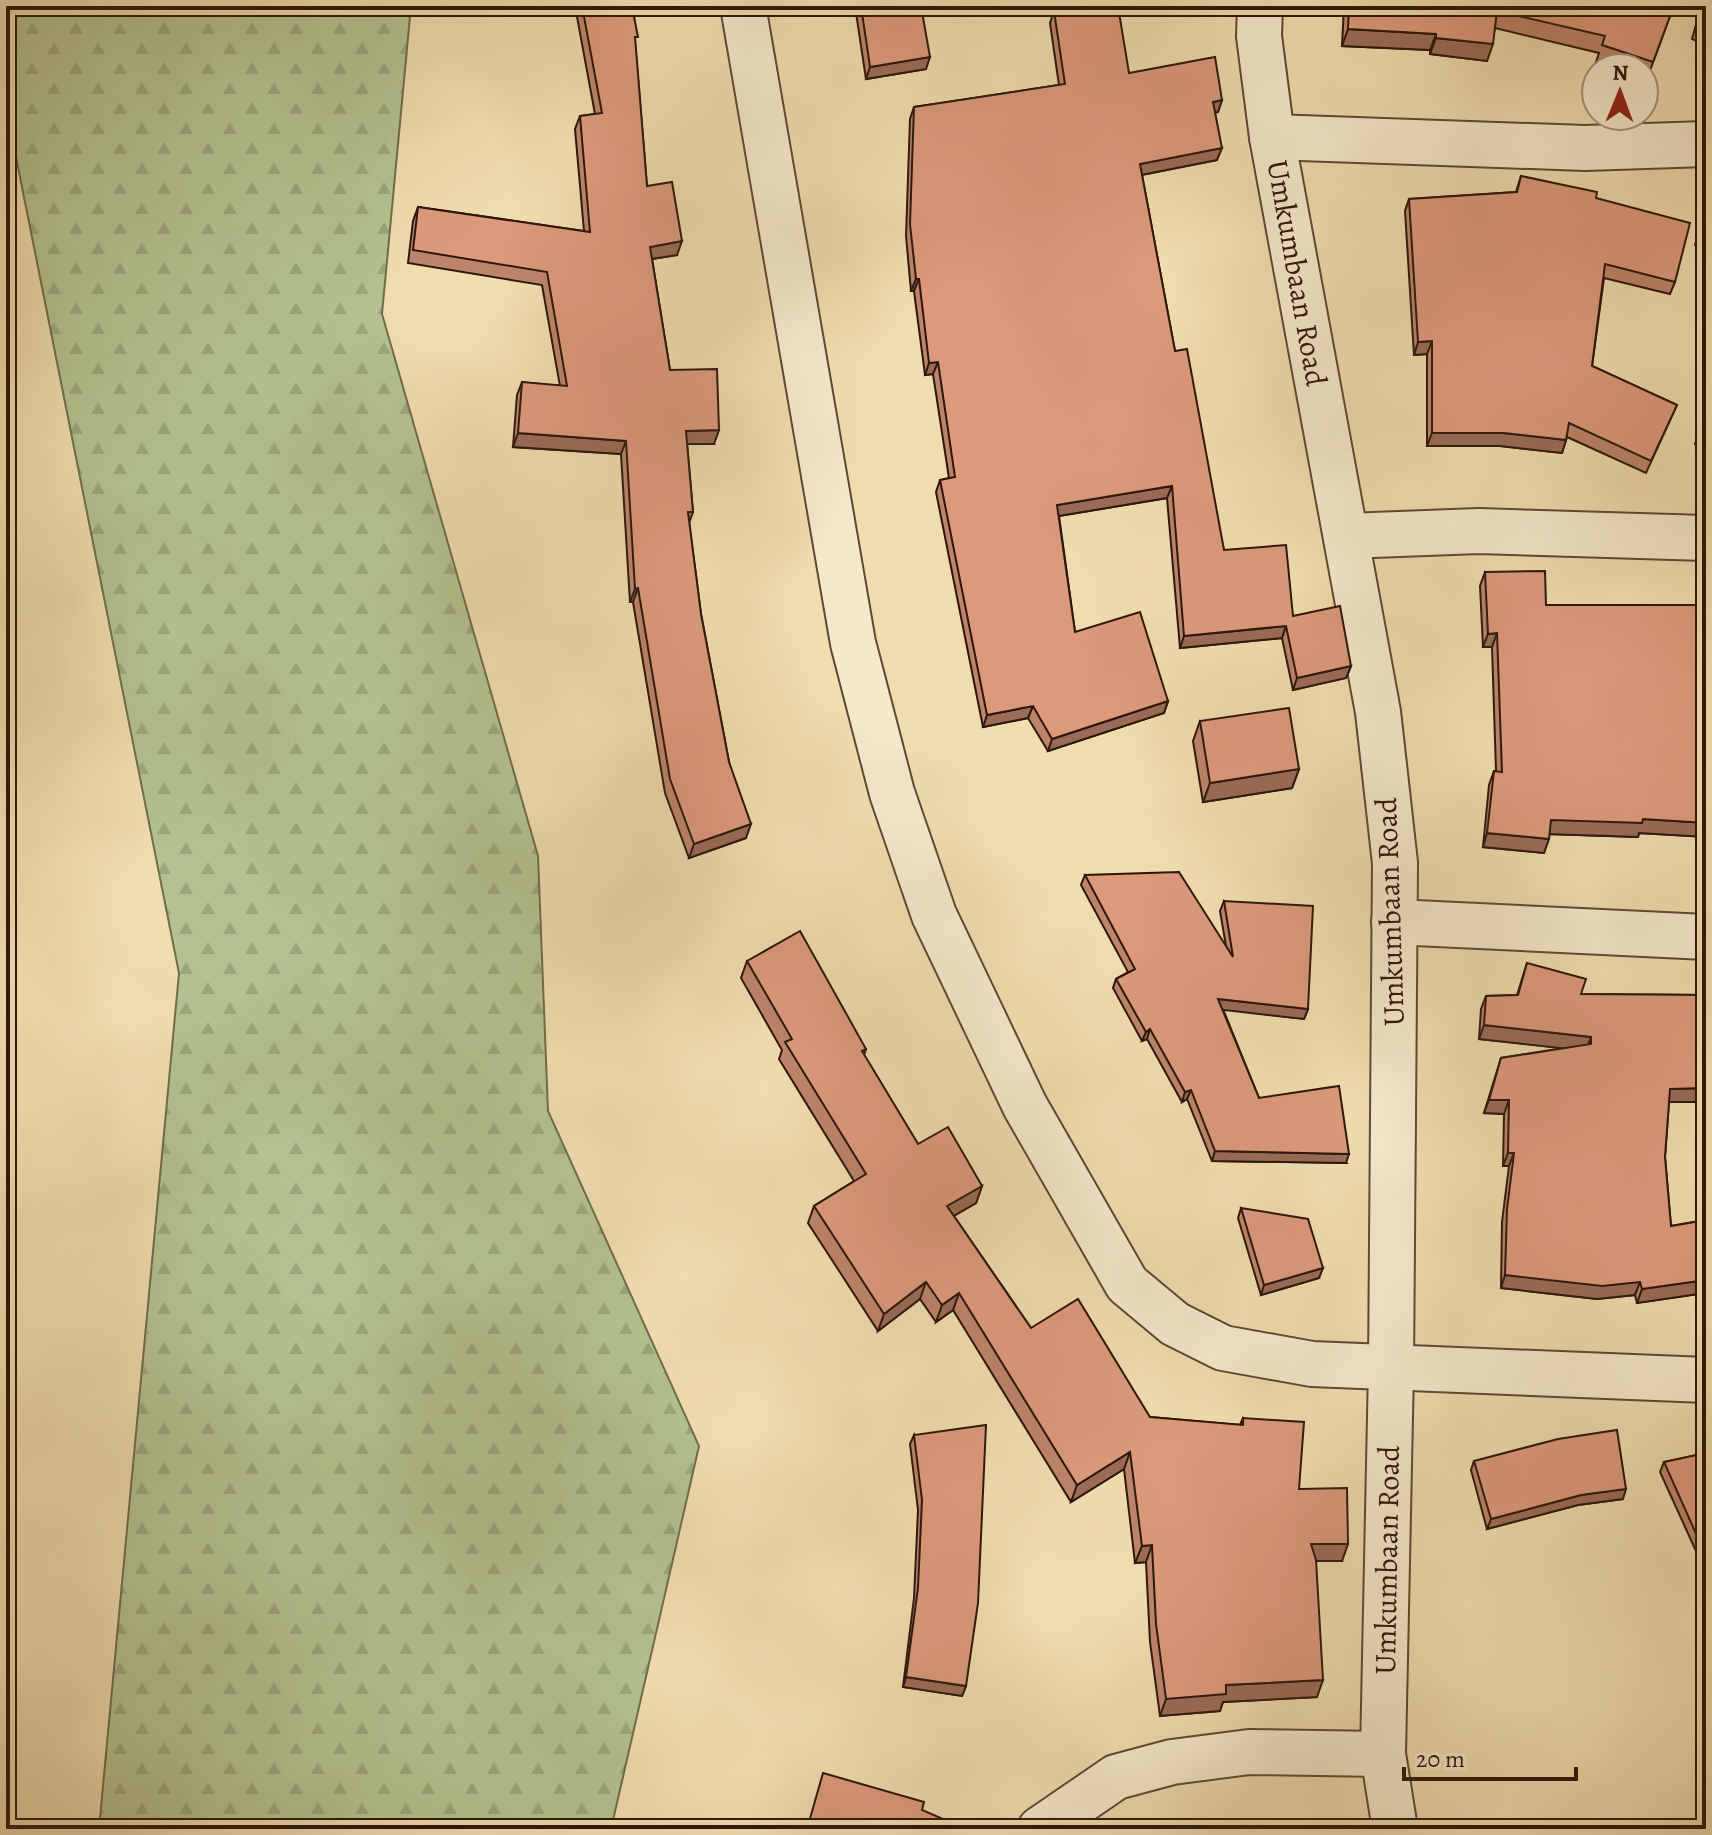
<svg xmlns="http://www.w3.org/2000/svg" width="1712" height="1835" viewBox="0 0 1712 1835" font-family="Alegreya,serif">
<defs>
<pattern id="forest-firs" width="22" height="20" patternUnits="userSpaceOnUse" patternTransform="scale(2)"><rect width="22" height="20" fill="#b3c290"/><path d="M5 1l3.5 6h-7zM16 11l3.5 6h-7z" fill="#9aa67b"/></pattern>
</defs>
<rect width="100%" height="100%" fill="#f0ddaf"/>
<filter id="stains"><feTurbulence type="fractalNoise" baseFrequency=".0025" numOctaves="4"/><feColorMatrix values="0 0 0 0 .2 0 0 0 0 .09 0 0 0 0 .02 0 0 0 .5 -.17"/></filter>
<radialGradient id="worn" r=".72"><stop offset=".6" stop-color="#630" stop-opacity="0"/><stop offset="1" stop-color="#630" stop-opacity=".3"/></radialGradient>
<!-- forest -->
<path fill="url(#forest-firs)" stroke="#706c4e" stroke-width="2" d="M6,6H411L382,314L538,856L548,1111L699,1446L611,1829H99L179,973L6,107Z"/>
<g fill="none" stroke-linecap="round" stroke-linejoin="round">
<!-- street casing -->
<g stroke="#5e4835" stroke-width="48">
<g id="street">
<path d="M743,6L853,643L892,793L934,915L1025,1106L1127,1284L1175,1324L1223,1348L1312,1364L1706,1380"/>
<path d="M1260,6L1259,36L1272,137L1378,712L1395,863L1391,1369L1383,1754L1395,1829"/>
<path d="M1272,137L1585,148L1706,144"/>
<path d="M1346,536L1479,531L1706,538"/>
<path d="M1394,922L1706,937"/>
<path d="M1040,1829L1116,1777L1172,1762L1249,1752L1383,1754"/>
</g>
</g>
<!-- street -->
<use href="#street" stroke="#f5e9cb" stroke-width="44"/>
</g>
<!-- wall -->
<g fill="#bd846b" stroke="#2d170c" stroke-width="2">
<path d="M575,6H632L647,186L677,255L652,259L670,370L714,444H687L693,512L689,523L701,614L729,762L746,838L689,858L665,793L633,602H630L621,454L513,447L517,395L522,382L560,386L542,285L408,263L413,221L418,207L584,231L575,129L580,116L595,114Z"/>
<path d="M855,6H921L926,69L866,79Z"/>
<path d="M1344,6H1666L1673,8L1647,79L1644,78V68H1615L1596,62L1599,53L1495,28L1487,61L1430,54V50L1342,46Z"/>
<path d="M1701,6H1706V46L1692,39Z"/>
<path d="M1054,11L1129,73L1222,100L1218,112L1215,113L1217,160L1142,175L1175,351L1224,550L1293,616L1351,666L1346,678L1293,690L1282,638L1180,648L1167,498L1059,516L1075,632L1168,701L1164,713L1048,751L1028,718L983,727L936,492L940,480L949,478L933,374L925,375L914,291H911L906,236L910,119L914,107L1059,85L1050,23Z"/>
<path d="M1521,176L1596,198L1675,282L1670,294L1604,278L1592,366L1677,405L1646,473L1567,437L1562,453L1500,446H1427V354L1414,355L1405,211L1409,199L1516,192Z"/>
<path d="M1706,213V250L1695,245Z"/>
<path d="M1706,257V279L1700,277Z"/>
<path d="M1706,411V447L1695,444Z"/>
<path d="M1485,572L1546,605H1706V837L1639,833L1638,837L1549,834L1544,853L1483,847L1489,785L1494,771H1496L1492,647H1483L1480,586Z"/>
<path d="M1200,721L1299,769L1292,788L1203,802L1193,741Z"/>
<path d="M1085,875L1226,946L1220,911L1224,901L1308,1009L1304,1019L1223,1009L1259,1098L1346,1163L1212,1161L1187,1099L1182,1102L1147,1039L1142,1041L1113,988L1116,979L1128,972L1081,885Z"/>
<path d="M747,961L866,1049L864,1055L918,1144L982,1186L976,1203L954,1216L1031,1328L1150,1417L1240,1425L1243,1418L1299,1489L1342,1561H1316L1317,1697L1223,1702L1220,1711L1160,1716L1150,1642L1146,1562L1135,1563L1124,1469L1071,1502L953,1310L936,1322L920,1299L878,1331L808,1223L814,1206L854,1181L779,1059L782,1050L741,978Z"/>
<path d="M1527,963L1581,994L1706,995V1102H1669L1665,1157L1671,1226L1706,1220V1293L1637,1303L1635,1295L1597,1299L1501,1288L1502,1222L1509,1166H1503L1504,1114L1484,1113L1501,1058L1564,1048L1479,1039L1481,1009L1486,996L1517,995Z"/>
<path d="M1241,1208L1319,1278L1261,1295L1238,1218Z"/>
<path d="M914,1435L966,1686L962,1696L903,1687L914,1598L918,1510L910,1444Z"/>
<path d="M1706,1453V1573L1660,1472L1664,1462Z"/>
<path d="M1474,1461L1623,1499L1578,1505L1487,1529L1471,1470Z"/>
</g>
<!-- shaded-wall -->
<g fill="#9a6b57" stroke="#2d170c" stroke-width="2">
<path d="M1348,29L1436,34L1430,50L1342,46Z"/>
<path d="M1436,38L1493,44L1487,61L1430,54Z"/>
<path d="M930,57L926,69L866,79L870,67Z"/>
<path d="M1222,100L1218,112L1208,114L1213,102Z"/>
<path d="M1222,148L1217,160L1136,176L1140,164Z"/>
<path d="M682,241L677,255L645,260L650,247Z"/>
<path d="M916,279H919L914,291H911Z"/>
<path d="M1432,341L1427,354L1414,355L1418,342Z"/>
<path d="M938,362L933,374L925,375L929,363Z"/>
<path d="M719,430L714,444H682L686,431Z"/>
<path d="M518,433L626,441L621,454L513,447Z"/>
<path d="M1432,433H1504L1566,440L1562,453L1500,446H1427Z"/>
<path d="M1172,486L1167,498L1053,517L1057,505Z"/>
<path d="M638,588L633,602H630L635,589Z"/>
<path d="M1286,626L1282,638L1180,648L1184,636Z"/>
<path d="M1497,633L1492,647H1483L1488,634Z"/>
<path d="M1351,666L1346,678L1293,690L1297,678Z"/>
<path d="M1168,701L1164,713L1048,751L1052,739Z"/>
<path d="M1033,706L1028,718L983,727L987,715Z"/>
<path d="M1299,769L1292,788L1203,802L1210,783Z"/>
<path d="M1643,819L1706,823V837L1639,833L1638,837L1546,834L1551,820Z"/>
<path d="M751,824L746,838L689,858L694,844Z"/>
<path d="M1487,833L1549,839L1544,853L1483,847Z"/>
<path d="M1218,999L1308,1009L1304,1019L1215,1009Z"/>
<path d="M1484,1025L1591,1037L1586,1051L1479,1039Z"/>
<path d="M1150,1029L1147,1039L1142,1041L1146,1032Z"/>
<path d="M1706,1088V1102H1665L1670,1089Z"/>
<path d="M1191,1090L1187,1099L1182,1102L1185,1092Z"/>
<path d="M1489,1100H1509L1504,1114L1484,1113Z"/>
<path d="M1215,1151L1349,1154L1346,1163L1212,1161Z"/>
<path d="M1508,1153H1514L1509,1166H1503Z"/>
<path d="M982,1186L976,1203L941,1223L947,1206Z"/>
<path d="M1323,1268L1319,1278L1261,1295L1264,1285Z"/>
<path d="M1505,1275L1640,1282L1635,1295L1597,1299L1501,1288Z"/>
<path d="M1706,1280V1293L1637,1303L1642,1289Z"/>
<path d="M926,1282L920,1299L878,1331L884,1314Z"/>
<path d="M959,1293L953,1310L936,1322L942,1305Z"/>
<path d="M1130,1452L1124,1469L1071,1502L1077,1485Z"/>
<path d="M1626,1489L1623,1499L1578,1505L1487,1529L1491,1519L1581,1495Z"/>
<path d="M1311,1544H1348L1342,1561H1305Z"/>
<path d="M1152,1545L1146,1562L1135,1563L1142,1546Z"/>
<path d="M906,1677L966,1686L962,1696L903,1687Z"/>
<path d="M1323,1680L1317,1697L1223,1702L1220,1711L1160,1716L1166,1699L1226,1685Z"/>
</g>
<!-- building -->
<g fill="#dc997c" stroke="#2d170c" stroke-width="2">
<path d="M582,6H632L638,37H635L647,186L672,182L682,241L650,247L670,370L717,369L719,430L686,431L693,512H688L701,614L729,762L751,824L694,844L670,779L638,588L635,589L626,441L518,433L522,382L567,386L547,272L413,250L418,207L590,232L580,116L602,113Z"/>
<path d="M861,6H921L930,57L870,67Z"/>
<path d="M1091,6H1118L1129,73L1215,57L1222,100L1213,102L1222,148L1140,164L1175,351L1187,349L1224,550L1286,545L1293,616L1340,606L1351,666L1297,678L1286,626L1184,636L1172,486L1057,505L1075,632L1140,612L1168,701L1052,739L1033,706L987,715L940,480L955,477L938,362L929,363L919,279H916L910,224L914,107L1065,84L1054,11Z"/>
<path d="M1349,6H1666L1673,8L1653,62L1602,45L1605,36L1497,11L1493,44L1436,38V34L1348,29Z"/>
<path d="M1703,6H1706V27L1698,23Z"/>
<path d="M1521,176L1597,192L1596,198L1690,223L1675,282L1605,264L1592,366L1677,405L1651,461L1569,423L1566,440L1504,433H1432V341L1418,342L1409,199L1517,192Z"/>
<path d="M1706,213V233L1700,230Z"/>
<path d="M1706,412V436L1699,434Z"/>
<path d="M1545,571L1546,605H1706V823L1643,819L1642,823L1551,820L1549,839L1487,833L1494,771L1502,772L1497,633L1488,634L1485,572Z"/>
<path d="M1289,708L1299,769L1210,783L1200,721Z"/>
<path d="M1179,872L1233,957L1224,901L1313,906L1308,1009L1218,999L1259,1098L1339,1086L1349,1154L1215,1151L1191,1090L1185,1092L1150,1029L1146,1032L1116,979L1135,969L1085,875Z"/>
<path d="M800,931L866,1049L862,1051L918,1144L948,1127L982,1186L947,1206L1031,1328L1078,1299L1150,1417L1243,1425V1418L1304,1422L1299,1489L1347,1488L1348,1544H1311L1316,1560L1323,1680L1226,1685V1694L1166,1699L1156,1624L1152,1545L1142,1546L1130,1452L1077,1485L959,1293L942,1305L926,1282L884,1314L814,1206L866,1174L785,1042L792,1039L747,961Z"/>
<path d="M1527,963L1586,979L1581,994L1706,995V1088L1670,1089L1665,1157L1671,1226L1706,1220V1280L1642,1289L1640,1282L1602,1286L1505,1275L1507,1209L1514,1153H1508L1509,1100H1489L1501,1058L1591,1044V1037L1484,1025L1486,996L1518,995Z"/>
<path d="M1241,1208L1308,1219L1323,1268L1264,1285Z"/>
<path d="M986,1425L978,1603L966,1686L906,1677L918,1588L922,1500L914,1435Z"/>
<path d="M1617,1430L1626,1489L1581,1495L1491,1519L1474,1461L1558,1439Z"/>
<path d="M1706,1453V1556L1664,1462Z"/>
<path d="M823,1773L924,1802L922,1810L966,1829H807Z"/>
<rect x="1228" y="1827" width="62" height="2"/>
</g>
<g text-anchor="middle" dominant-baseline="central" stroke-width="8" stroke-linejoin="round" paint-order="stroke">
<!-- street labels -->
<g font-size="30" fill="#2d170c" stroke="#f5e9cb">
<text transform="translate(1297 273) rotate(80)">Umkumbaan Road</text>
<text transform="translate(1390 912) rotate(-92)">Umkumbaan Road</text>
<text transform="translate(1387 1560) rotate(-89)">Umkumbaan Road</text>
</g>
</g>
<!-- margin -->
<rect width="1712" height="1835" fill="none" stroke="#f0ddaf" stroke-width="32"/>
<rect x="8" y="8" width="1696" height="1819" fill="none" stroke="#2d170c" stroke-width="4"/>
<rect x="16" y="16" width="1680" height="1803" fill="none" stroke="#2d170c" stroke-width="2"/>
<!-- north arrow -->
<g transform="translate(1620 92) rotate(1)"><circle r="38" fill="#f5e9cb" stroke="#a5957f" stroke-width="2"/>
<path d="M0-6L14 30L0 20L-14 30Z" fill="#8f2418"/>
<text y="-12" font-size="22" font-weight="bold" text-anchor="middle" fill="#2d170c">N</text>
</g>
<!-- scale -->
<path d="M1404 1767v12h172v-12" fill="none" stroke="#2d170c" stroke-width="4"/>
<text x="1416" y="1767" font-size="24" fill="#2d170c" stroke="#f5e9cb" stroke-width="6" paint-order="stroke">20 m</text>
<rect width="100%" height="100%" filter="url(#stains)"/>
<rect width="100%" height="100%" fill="url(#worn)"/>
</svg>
